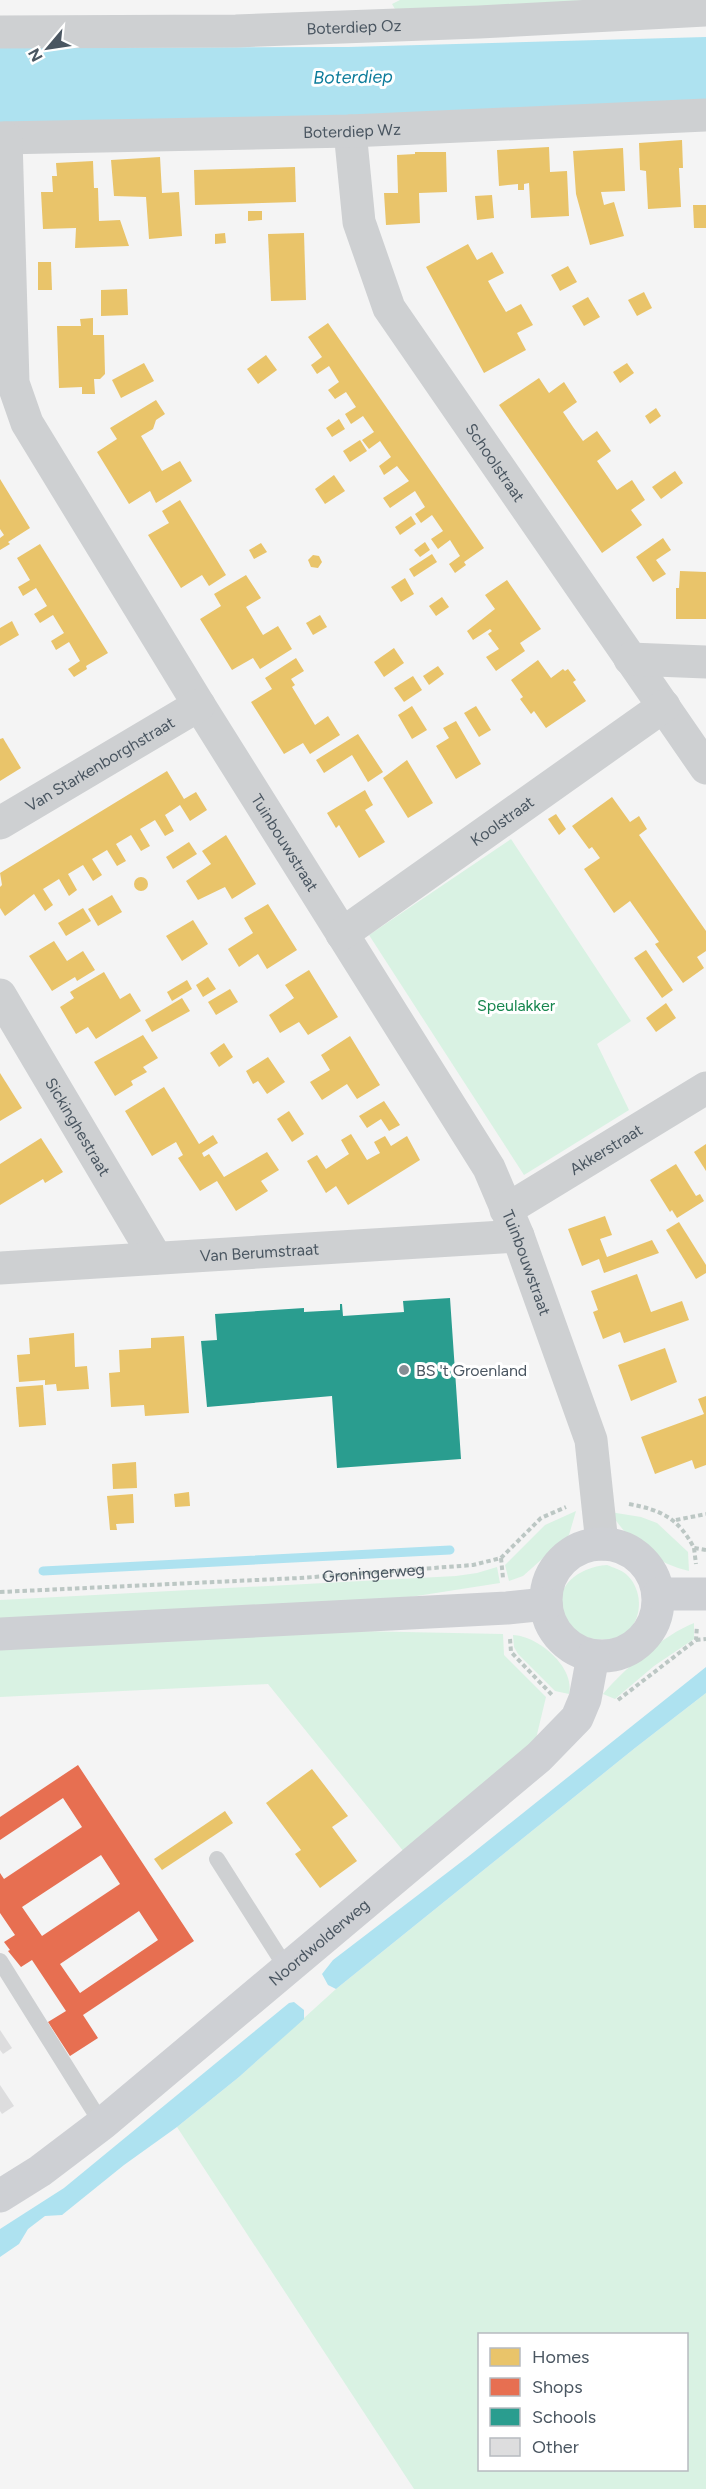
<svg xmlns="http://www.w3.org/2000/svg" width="706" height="2489" viewBox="0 0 706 2489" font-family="Figtree,sans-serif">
<rect width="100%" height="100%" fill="#f4f4f4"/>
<!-- green -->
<g fill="#d9f2e3" fill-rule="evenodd">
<path d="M400,0H655L398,14L392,4Z"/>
<path d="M511,839L631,1021L597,1044L629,1110L524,1175L369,935Z"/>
<path d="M576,1511L569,1535L523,1576L509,1581L505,1565L545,1525Z"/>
<path d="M610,1512L641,1517L657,1523L688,1552L689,1571C654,1563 629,1541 610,1512Z"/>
<path d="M607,1565C614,1568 623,1570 628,1576C642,1590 643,1616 629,1630C612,1647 573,1640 564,1619C550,1587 579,1567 607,1565Z"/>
<path d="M497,1567L500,1583L391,1600L0,1619V1600L456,1576L477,1573Z"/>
<path d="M694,1623V1639L654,1666L615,1699L603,1694C624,1669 664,1635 694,1623Z"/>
<path d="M355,1631L503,1634L504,1655L546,1697L534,1747L404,1852L268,1684L0,1697V1649Z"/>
<path d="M513,1635C538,1636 575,1667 569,1694L555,1691L518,1654L514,1647Z"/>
<path d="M706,1693V2489H414L177,2127L239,2077L336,1989L635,1748ZM480,2334H686V2470H480Z"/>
</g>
<!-- water -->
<g fill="#aee2f0">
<path d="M706,37V101L431,114L0,124V48L348,47Z"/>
<path d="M706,1667V1693L635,1748L336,1989L328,1985L322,1974L333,1960L469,1856Z"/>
<path d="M294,2002L304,2010V2019L239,2077L177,2127L124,2165L62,2215L45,2216L28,2229L19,2244L0,2257V2229L64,2188L289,2003Z"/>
</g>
<!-- homes -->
<g fill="#e9c46a">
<path d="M682,140L683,168H679L681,207L648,209L646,171L640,170L639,143Z"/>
<path d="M549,147L550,172L567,171L569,216L531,218L529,183L524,184V190H518V184L499,186L497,150Z"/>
<path d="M623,148L625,191L601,192L604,205L614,202L624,236L590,245L576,194L573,151Z"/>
<path d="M415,152H446L447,192L419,193L420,223L386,225L384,193H398L397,155L415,154Z"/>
<path d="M160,157L162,193L179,192L182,236L149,239L146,197L114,196L111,160Z"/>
<path d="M93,161L94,188H98L99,221L120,220L129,246L75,248L76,228L43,229L41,192H53L52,176H57L56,163Z"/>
<path d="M295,167L296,202L195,205L194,170Z"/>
<path d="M492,195L494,218L477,220L475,196Z"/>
<path d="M693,205H706V228H694Z"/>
<path d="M248,211H262V220L248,221Z"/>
<path d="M225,233L226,243L215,244V234Z"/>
<path d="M304,233L306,300L271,301L268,234Z"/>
<path d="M468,244L477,260L492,252L504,273L488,281L497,297L506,312L521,304L533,325L517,333L526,350L484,373L426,267Z"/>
<path d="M38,262H51L52,290H38Z"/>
<path d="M568,266L577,282L560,291L551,275Z"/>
<path d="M127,289L128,315L101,316V290Z"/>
<path d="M644,292L652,308L637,316L628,300Z"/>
<path d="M588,297L600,317L584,326L572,306Z"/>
<path d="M93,318V335H104L105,374L100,379H94L95,394H82V387L59,388L57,326H81L80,319Z"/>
<path d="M328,323L484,548L464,562L466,565L455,573L449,564L460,556L450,540L438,549L431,539L443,531L432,515L421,523L415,514L425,507L415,491L390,508L383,498L409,481L397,466L384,475L379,466L391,457L380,441L369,449L362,440L374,432L363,416L351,424L345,414L356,407L346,392L335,399L328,390L339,382L329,366L317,374L311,365L322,357L308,337Z"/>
<path d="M266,355L277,370L258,384L247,369Z"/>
<path d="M144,363L154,381L121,398L112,380Z"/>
<path d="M627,363L634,373L620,383L613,372Z"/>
<path d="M539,378L549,393L564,382L577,402L563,412L573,427L583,441L597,431L611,451L597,461L617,490L632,480L645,500L631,510L642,525L602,553L499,405Z"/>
<path d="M156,400L165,414L156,420L153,429L141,436L162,471L180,461L192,481L156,503L150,491L129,504L97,452L117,439L110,428Z"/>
<path d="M656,408L661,416L650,424L645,416Z"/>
<path d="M339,419L345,429L332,437L326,428Z"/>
<path d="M360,440L367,451L350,462L343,451Z"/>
<path d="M675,471L683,483L661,499L652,487Z"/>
<path d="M334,475L345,491L325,504L315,489Z"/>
<path d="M0,479L30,528L8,542L10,544L0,550V538L4,535L0,529Z"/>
<path d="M180,500L226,575L209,586L202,575L181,588L148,535L169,523L162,511Z"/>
<path d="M411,516L416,524L400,535L395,527Z"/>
<path d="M663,538L671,550L656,560L666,574L653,582L636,557Z"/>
<path d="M425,542L430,550L420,557L414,550Z"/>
<path d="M261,543L267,552L254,559L249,550Z"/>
<path d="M40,544L108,653L86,666L87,669L74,677L68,669L80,661L69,642L56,650L51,641L64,633L53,615L40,623L34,614L47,606L36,588L23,596L18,587L30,580L17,558Z"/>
<path d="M432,554L437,562L414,577L409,569Z"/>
<path d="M313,555L319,556L322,562L318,568L311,567L308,560Z"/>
<path d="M680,571L706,572V619H676V588H679Z"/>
<path d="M246,575L261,598L246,607L263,635L278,626L292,649L260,669L253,658L232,670L200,619L221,606L214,594Z"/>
<path d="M405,578L414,594L401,602L391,587Z"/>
<path d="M507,580L541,629L520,643L525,651L496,671L486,657L499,649L488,634L492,631L490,629L473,640L467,631L495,609L485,595Z"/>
<path d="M442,597L449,607L436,616L429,606Z"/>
<path d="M320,615L327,627L313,635L306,623Z"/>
<path d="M12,621L19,635L0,646V628Z"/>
<path d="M394,648L404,663L384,677L374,662Z"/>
<path d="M296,658L304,671L291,679L295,685L292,687L315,725L328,716L340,735L310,754L303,743L284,754L251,702L272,689L265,678Z"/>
<path d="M538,660L551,678L563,669L565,671L568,669L576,680L573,682L586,701L546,728L534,711L531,714L520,699L523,697L511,680Z"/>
<path d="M438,666L444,674L429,685L423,676Z"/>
<path d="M413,676L422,690L404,702L394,688Z"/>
<path d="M412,706L427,730L412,739L398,715Z"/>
<path d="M476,706L491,730L479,737L464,713Z"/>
<path d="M456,721L481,764L456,779L436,746L449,738L443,728Z"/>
<path d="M358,734L383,772L368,782L352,755L324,773L316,760Z"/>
<path d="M3,738L21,768L0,781V739Z"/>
<path d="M407,760L433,803L408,818L383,778Z"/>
<path d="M167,771L184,799L196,792L207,810L190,821L180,805L165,815L174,831L165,836L155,820L140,829L150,846L141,851L131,835L116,844L126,861L117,866L107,850L92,859L102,875L93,881L83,865L68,874L77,890L69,896L59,879L43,889L53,905L45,911L34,894L5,916L0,908V887L2,885L0,873Z"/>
<path d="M365,790L373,805L365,810L385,842L359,858L339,825L336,828L327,813Z"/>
<path d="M612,797L630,822L639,816L647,829L639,835L706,931V951L697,957L704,968L683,983L655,944L659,942L630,901L614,913L584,869L600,858L592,847L589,849L572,826Z"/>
<path d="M556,814L566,829L559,835L548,819Z"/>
<path d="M226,835L256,884L232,899L225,887L198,900L186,881L211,864L202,851Z"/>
<path d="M189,842L197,854L173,869L166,857Z"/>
<circle cx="141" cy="884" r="7"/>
<path d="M112,895L122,912L98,926L88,909Z"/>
<path d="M268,904L297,950L267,969L258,954L239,967L228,949L253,933L244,918Z"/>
<path d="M83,908L91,921L66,936L58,923Z"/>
<path d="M193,920L208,944L182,961L166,936Z"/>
<path d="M54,941L67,961L83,951L95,970L77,981L75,977L52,991L29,956Z"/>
<path d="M646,950L673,990L662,998L634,958Z"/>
<path d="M309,970L338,1017L308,1035L299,1022L280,1033L269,1015L294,998L285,985Z"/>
<path d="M104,972L120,999L130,993L141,1011L96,1039L88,1027L76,1034L60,1007L74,998L70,992Z"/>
<path d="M208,977L216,989L203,997L196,985Z"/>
<path d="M187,980L192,989L172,1001L167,992Z"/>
<path d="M230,989L238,1002L216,1015L208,1002Z"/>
<path d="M182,998L190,1011L152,1032L145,1020Z"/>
<path d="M666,1003L676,1018L656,1032L646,1018Z"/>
<path d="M143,1035L158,1058L143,1067L147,1072L131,1081L133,1085L115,1096L94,1062Z"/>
<path d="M350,1036L380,1085L357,1099L347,1084L322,1100L310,1082L330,1070L321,1055Z"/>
<path d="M224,1043L233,1057L219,1067L210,1053Z"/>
<path d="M268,1057L285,1082L267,1094L258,1081L253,1084L246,1071Z"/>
<path d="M0,1073L22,1108L0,1121Z"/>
<path d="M164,1087L199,1144L213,1135L218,1143L202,1153L204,1157L209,1154L224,1177L267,1152L279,1170L261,1181L268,1191L236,1211L217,1181L200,1191L178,1158L183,1155L176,1142L152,1156L125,1111Z"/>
<path d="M384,1101L400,1125L389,1131L381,1119L367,1128L359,1116Z"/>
<path d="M289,1111L304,1134L292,1142L277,1119Z"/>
<path d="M351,1134L367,1160L380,1153L374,1142L385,1136L391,1146L407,1136L420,1160L348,1205L336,1186L326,1193L307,1161L317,1155L326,1169L349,1154L341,1140Z"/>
<path d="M41,1138L63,1172L45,1183L43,1179L0,1205V1164Z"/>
<path d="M706,1144V1171L694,1152Z"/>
<path d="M676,1164L696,1196L700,1194L704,1201L677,1218L672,1210L670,1212L650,1180Z"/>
<path d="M605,1216L612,1235L600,1239L607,1257L652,1240L659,1253L604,1273L599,1259L582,1266L568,1229Z"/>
<path d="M679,1222L706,1265V1273L696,1279L666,1230Z"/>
<path d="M637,1274L651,1312L682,1301L689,1320L624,1343L620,1332L603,1339L593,1312L598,1310L591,1291Z"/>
<path d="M74,1333L75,1367L87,1366L89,1389L57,1391L56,1384L45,1385V1380L19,1382L17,1355L30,1354L29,1338Z"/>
<path d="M184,1336L189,1413L145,1416L144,1405L111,1407L109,1373L120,1372L119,1350L151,1348V1338Z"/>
<path d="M665,1348L677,1382L631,1401L618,1365Z"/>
<path d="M43,1385L46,1425L19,1427L16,1387Z"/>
<path d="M706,1396V1465L695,1469L692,1460L655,1474L641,1437L704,1414L698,1399Z"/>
<path d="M136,1462L137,1488L113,1489L112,1464Z"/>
<path d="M189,1492L190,1506L175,1507L174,1494Z"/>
<path d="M133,1494L134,1523L116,1524L117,1530H110L107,1496Z"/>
<path d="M312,1769L348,1816L332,1827L357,1861L320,1888L295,1854L301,1850L266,1803Z"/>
<path d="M225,1811L233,1823L162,1870L154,1859Z"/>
</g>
<!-- shops -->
<path fill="#e76f51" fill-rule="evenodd" d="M78,1765L194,1941L83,2015L98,2038L70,2056L48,2022L66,2011L32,1960L21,1967L8,1951L10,1950L4,1942L15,1935L0,1913V1873L4,1879L82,1827L63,1798L0,1840V1817ZM101,1855L120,1884L42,1936L22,1907ZM139,1911L158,1940L80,1993L60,1964Z"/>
<!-- schools -->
<path fill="#2a9d8f" d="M450,1298L461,1459L337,1468L332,1396L207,1407L201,1341L217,1340L215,1314L304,1308V1312L340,1310V1304H342L343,1316L404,1312L403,1301Z"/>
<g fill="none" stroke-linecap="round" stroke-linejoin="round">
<!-- stream -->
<path stroke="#aee2f0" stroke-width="9" d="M43,1571L450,1550"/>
</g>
<!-- building -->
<g fill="#ddddde">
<path d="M0,2030L12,2048L3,2054L0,2050Z"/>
<path d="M0,2085L14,2106L2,2114L0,2111Z"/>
</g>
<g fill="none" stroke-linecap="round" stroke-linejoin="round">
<!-- path -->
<g stroke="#bcc7c4" stroke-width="4" stroke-dasharray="4.5 3" stroke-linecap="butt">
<path d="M629,1504C662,1510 679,1519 694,1548L706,1550"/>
<path d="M676,1520L706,1514"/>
<path d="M694,1548L696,1564"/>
<path d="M501,1558L503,1578"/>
<path id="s1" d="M0,1592L300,1578L473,1565L501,1558L541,1518L566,1507"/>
<path d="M510,1639L511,1652L553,1696"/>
<path d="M696,1640L706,1639"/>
<path d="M618,1700L696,1640L697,1626"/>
</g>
<!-- lane -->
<g stroke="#ced0d2" stroke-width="16">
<path d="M217,1859L287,1969"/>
<path d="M0,1961L102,2124"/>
</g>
<!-- street -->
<g stroke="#ced0d2" stroke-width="33">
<path id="s2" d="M0,32L236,31L479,22L706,10"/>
<path id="s3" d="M350,131L359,222L389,308L706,768"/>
<path id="s4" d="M0,138L350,131L706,115"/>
<path id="s5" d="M6,138L13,383L27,423L199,705L489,1168L518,1236L591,1440L602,1544"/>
<path d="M630,659L706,662"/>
<path id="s6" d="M0,823L199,705"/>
<path id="s7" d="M342,934L664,706"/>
<path id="s8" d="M0,995L156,1258"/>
<path id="s9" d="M506,1210L706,1088"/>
<path id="s10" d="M0,1268L518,1236"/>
</g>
<!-- secondary -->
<g stroke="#ced0d4" stroke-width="33">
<circle cx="602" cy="1600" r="56"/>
<path d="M659,1594H706"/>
<path d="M0,1634L507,1608L546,1604"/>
<path id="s11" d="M0,2196L40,2171L102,2124L539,1757L577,1718L585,1699L593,1656"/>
</g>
</g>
<!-- markers -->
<circle fill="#868d94" stroke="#fff" stroke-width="2" cx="404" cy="1370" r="6"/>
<g text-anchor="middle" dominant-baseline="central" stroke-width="6" stroke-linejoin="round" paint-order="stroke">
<!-- street labels -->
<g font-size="16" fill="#4a5661" stroke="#fff">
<text stroke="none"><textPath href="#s2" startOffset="354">Boterdiep Oz</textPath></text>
<text stroke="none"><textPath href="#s4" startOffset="352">Boterdiep Wz</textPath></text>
<text stroke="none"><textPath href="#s3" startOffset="370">Schoolstraat</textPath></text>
<text stroke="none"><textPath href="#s6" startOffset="116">Van Starkenborghstraat</textPath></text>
<text stroke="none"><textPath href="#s7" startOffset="196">Koolstraat</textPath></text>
<text stroke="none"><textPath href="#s5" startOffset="780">Tuinbouwstraat</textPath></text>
<text stroke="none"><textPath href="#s8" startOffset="153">Sickinghestraat</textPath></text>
<text stroke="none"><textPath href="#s9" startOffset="117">Akkerstraat</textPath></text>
<text stroke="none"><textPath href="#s10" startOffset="260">Van Berumstraat</textPath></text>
<text stroke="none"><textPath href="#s5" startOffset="1266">Tuinbouwstraat</textPath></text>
<text stroke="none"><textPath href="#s1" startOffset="374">Groningerweg</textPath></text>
<text stroke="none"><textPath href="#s11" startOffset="408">Noordwolderweg</textPath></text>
</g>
<!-- park labels -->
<g font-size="16" fill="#17864f" stroke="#fff">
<text x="516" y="1005">Speulakker</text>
</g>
<!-- poi labels -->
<g font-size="16" fill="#4a5661" stroke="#fff" text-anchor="start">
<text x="416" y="1370">BS 't Groenland</text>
</g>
<!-- water labels -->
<g font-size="18" font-style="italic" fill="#0c7c9b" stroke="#fff">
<text transform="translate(353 77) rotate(-1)">Boterdiep</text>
</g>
</g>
<!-- legend -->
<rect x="478" y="2333" width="210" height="138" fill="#ffffff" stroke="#b7bbc0" stroke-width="1.5"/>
<rect x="490" y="2348" width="30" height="18" fill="#e9c46a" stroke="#b7bbc0" stroke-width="1.5"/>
<text x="532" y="2363" font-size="18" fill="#4a5661">Homes</text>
<rect x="490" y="2378" width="30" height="18" fill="#e76f51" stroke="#b7bbc0" stroke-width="1.5"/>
<text x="532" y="2393" font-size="18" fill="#4a5661">Shops</text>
<rect x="490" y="2408" width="30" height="18" fill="#2a9d8f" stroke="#b7bbc0" stroke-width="1.5"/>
<text x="532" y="2423" font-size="18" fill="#4a5661">Schools</text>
<rect x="490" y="2438" width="30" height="18" fill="#ddddde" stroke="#b7bbc0" stroke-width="1.5"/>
<text x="532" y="2453" font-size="18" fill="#4a5661">Other</text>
<!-- north arrow -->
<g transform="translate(48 48) rotate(241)" stroke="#ffffff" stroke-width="4.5" paint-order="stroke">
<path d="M0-4.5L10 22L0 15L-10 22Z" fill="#4a5661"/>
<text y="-9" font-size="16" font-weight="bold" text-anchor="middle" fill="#4a5661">N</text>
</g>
</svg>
